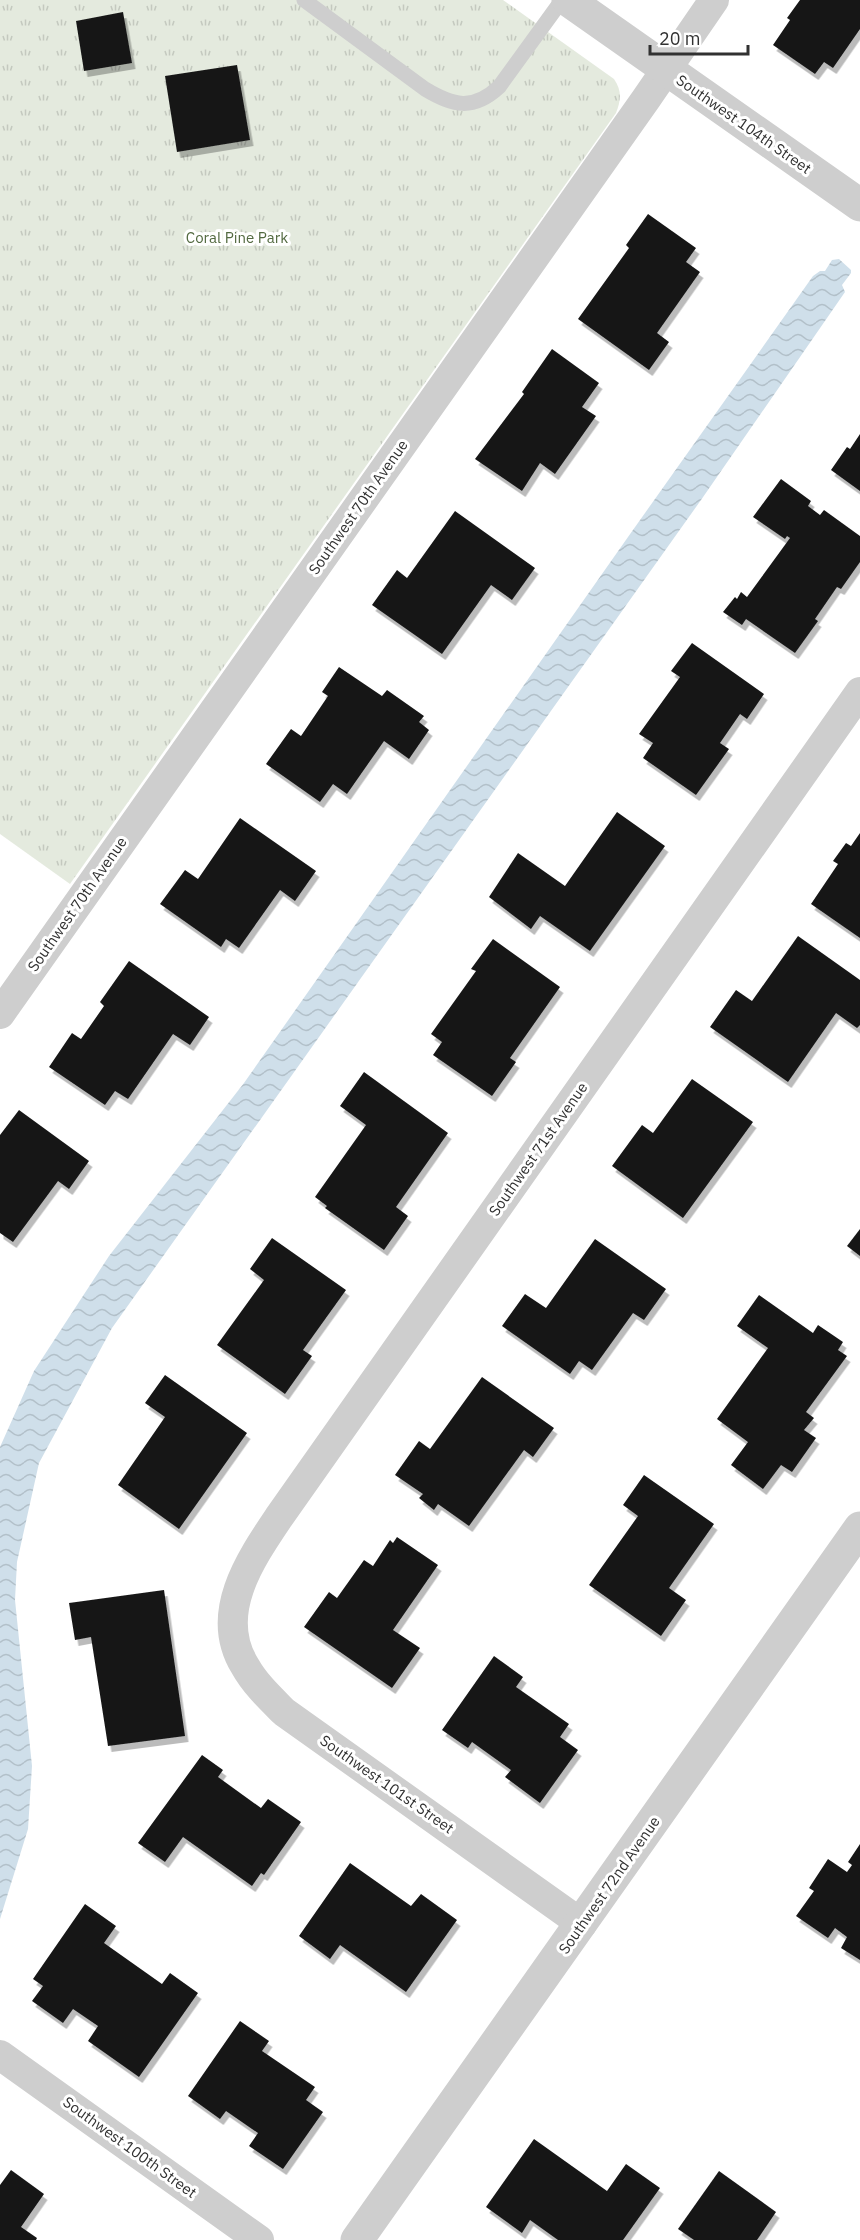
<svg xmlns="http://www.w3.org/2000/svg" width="860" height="2240" viewBox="0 0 860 2240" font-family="'IBM Plex Sans',sans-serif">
<defs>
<pattern id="park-tufts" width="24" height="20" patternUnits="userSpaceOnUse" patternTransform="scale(1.5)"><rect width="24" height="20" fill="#e4eade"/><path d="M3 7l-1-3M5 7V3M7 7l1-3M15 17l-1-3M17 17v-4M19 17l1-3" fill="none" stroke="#c4c9bf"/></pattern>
<pattern id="water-waves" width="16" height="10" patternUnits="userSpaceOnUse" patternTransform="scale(1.5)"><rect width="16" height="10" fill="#cfdfea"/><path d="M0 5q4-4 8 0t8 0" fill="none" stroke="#b2c0c9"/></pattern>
<filter id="shadow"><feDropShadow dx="3.5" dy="6" stdDeviation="0" flood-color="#0004"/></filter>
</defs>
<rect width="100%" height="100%" fill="#fff"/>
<!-- park -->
<path fill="url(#park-tufts)" d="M0,0H503L614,79C622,91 621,100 616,113L70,884L0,834Z"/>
<!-- water -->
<path fill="url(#water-waves)" d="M839,259L851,270V273L842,285L845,292L701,500L112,1328L39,1463L17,1562L15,1600L32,1766L28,1829L0,1919V1447L34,1371L109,1256L244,1083L628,537L813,276L820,271H825L832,260Z"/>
<!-- building -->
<g fill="#181818" filter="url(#shadow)">
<path d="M800,0H860V29L833,68L824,62L815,74L773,45L790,20L787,18Z"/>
<path d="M123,12L132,63L84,71L76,21Z"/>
<path d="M237,65L250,140L177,152L165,76Z"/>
<path d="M648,214L696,248L686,262L700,272L657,333L669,342L649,370L578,319L629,248L626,245Z"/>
<path d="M552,349L599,383L582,407L596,416L555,474L540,463L522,491L475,459L524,394L522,392Z"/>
<path d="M860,434V491L831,470L847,447L850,449Z"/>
<path d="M781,479L811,501L808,506L820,515L824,510L860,536V562L841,589L837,587L815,619L818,621L795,653L746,619L742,625L723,612L735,597L737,599L741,592L747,597L790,538L787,536L785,539L753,517Z"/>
<path d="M455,511L535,568L512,600L491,585L442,654L372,605L397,570L407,578Z"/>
<path d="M692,643L764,694L747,719L740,714L720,743L729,749L696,795L643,758L653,743L639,734L680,677L671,671Z"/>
<path d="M339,667L382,696L387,690L424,716L419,722L429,730L409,759L384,741L347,794L333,784L320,802L266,764L291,729L301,736L328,696L322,692Z"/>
<path d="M617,812L665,846L590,951L540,916L531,929L489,897L518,853L565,886Z"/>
<path d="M240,818L316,871L295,901L280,890L239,948L226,939L221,947L160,904L185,870L198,879Z"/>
<path d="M860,833V938L811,904L838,864L833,861L846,843L851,846Z"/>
<path d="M798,936L860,980V1025L857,1028L836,1013L788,1082L710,1027L736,990L752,1001Z"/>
<path d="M493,939L560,987L510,1058L516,1062L492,1096L433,1055L442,1042L431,1034L476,971L471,969Z"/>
<path d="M129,961L209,1017L190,1045L173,1034L128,1099L115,1091L105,1105L49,1067L72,1033L81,1039L104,1006L100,1002Z"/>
<path d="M364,1072L448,1133L396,1207L408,1216L384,1250L325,1208L327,1206L315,1197L366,1125L340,1106Z"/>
<path d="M692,1079L753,1122L683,1218L612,1166L642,1125L653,1133Z"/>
<path d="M19,1110L89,1161L69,1189L58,1181L13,1242L0,1233V1135Z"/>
<path d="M860,1229V1256L847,1246Z"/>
<path d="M272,1238L346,1290L303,1350L312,1356L285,1394L217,1345L264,1280L250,1269Z"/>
<path d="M595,1239L666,1289L644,1320L633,1313L592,1370L579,1361L570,1374L502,1326L525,1294L546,1308Z"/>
<path d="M759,1295L813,1333L818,1325L843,1342L838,1350L847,1356L806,1412L814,1418L804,1430L816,1438L792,1472L781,1465L763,1489L731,1465L748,1442L717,1419L768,1348L737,1326Z"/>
<path d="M165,1375L247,1433L179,1529L118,1485L165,1417L145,1403Z"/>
<path d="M482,1377L554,1428L533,1457L524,1450L469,1526L438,1504L434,1510L419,1498L423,1494L395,1475L419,1441L430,1449Z"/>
<path d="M644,1475L714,1524L669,1588L686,1600L661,1636L589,1585L638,1516L623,1505Z"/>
<path d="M397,1537L438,1565L393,1630L420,1648L392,1688L304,1627L329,1592L337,1598L364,1560L373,1566L390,1540L393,1543Z"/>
<path d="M164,1590L185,1736L108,1746L91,1637L75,1640L69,1603Z"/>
<path d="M494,1656L523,1677L516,1687L569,1724L560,1737L578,1750L540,1803L505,1777L511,1770L472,1742L468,1748L442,1730Z"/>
<path d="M202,1755L223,1770L218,1777L261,1808L268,1799L301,1822L264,1875L261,1873L252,1886L183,1837L165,1862L138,1843Z"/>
<path d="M860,1844V1960L841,1948L847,1937L835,1928L828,1938L796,1916L814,1891L809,1888L828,1859L847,1872L852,1865L848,1862Z"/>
<path d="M350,1863L411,1906L421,1894L457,1920L406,1992L340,1945L330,1959L299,1936Z"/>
<path d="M85,1904L116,1926L104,1943L162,1984L170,1973L198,1993L139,2077L88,2041L98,2026L73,2009L63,2023L32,2001L43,1986L33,1979Z"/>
<path d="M240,2021L269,2041L262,2051L315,2087L306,2100L323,2112L283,2169L249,2146L258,2133L226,2111L220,2119L188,2096Z"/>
<path d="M534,2139L607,2191L626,2164L660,2188L623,2240H558L530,2220L522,2233L486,2207Z"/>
<path d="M11,2170L44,2194L21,2227L37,2238L36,2240H0V2185Z"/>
<path d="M719,2171L776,2212L757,2240H694L678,2229Z"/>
</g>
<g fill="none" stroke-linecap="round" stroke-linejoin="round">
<!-- service -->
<path stroke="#cecece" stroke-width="15" d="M304,0L425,89C453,106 473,111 499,87L562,0"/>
<!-- minor -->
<g stroke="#cecece" stroke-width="30">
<path d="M0,1014L646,99L714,0"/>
<path d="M582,1924L284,1712C270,1698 255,1684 245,1666C213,1614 250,1560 279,1517L860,692"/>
<path d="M0,2055L259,2240"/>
</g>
<!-- tertiary -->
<g stroke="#cecece" stroke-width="33">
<path d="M568,0L860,205"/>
<path d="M357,2240L860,1528"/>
</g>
</g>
<g text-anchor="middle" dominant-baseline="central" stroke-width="6" stroke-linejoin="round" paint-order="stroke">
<!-- street labels -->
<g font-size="15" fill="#313131" stroke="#fff">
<text transform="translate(744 124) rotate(35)">Southwest 104th Street</text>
<text transform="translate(358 507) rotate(-55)">Southwest 70th Avenue</text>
<text transform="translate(77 904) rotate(-55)">Southwest 70th Avenue</text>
<text transform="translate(538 1149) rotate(-55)">Southwest 71st Avenue</text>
<text transform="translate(387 1784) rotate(35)">Southwest 101st Street</text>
<text transform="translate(609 1885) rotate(-55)">Southwest 72nd Avenue</text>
<text transform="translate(130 2147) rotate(36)">Southwest 100th Street</text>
</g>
<!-- park labels -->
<g font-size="15" fill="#536a41" stroke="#fff">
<text x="237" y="237">Coral Pine Park</text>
</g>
</g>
<!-- scale -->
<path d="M650 45v9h98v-9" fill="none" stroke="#313131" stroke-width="3"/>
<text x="659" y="45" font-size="18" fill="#313131" stroke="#ffffff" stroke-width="4.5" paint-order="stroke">20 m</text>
</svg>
